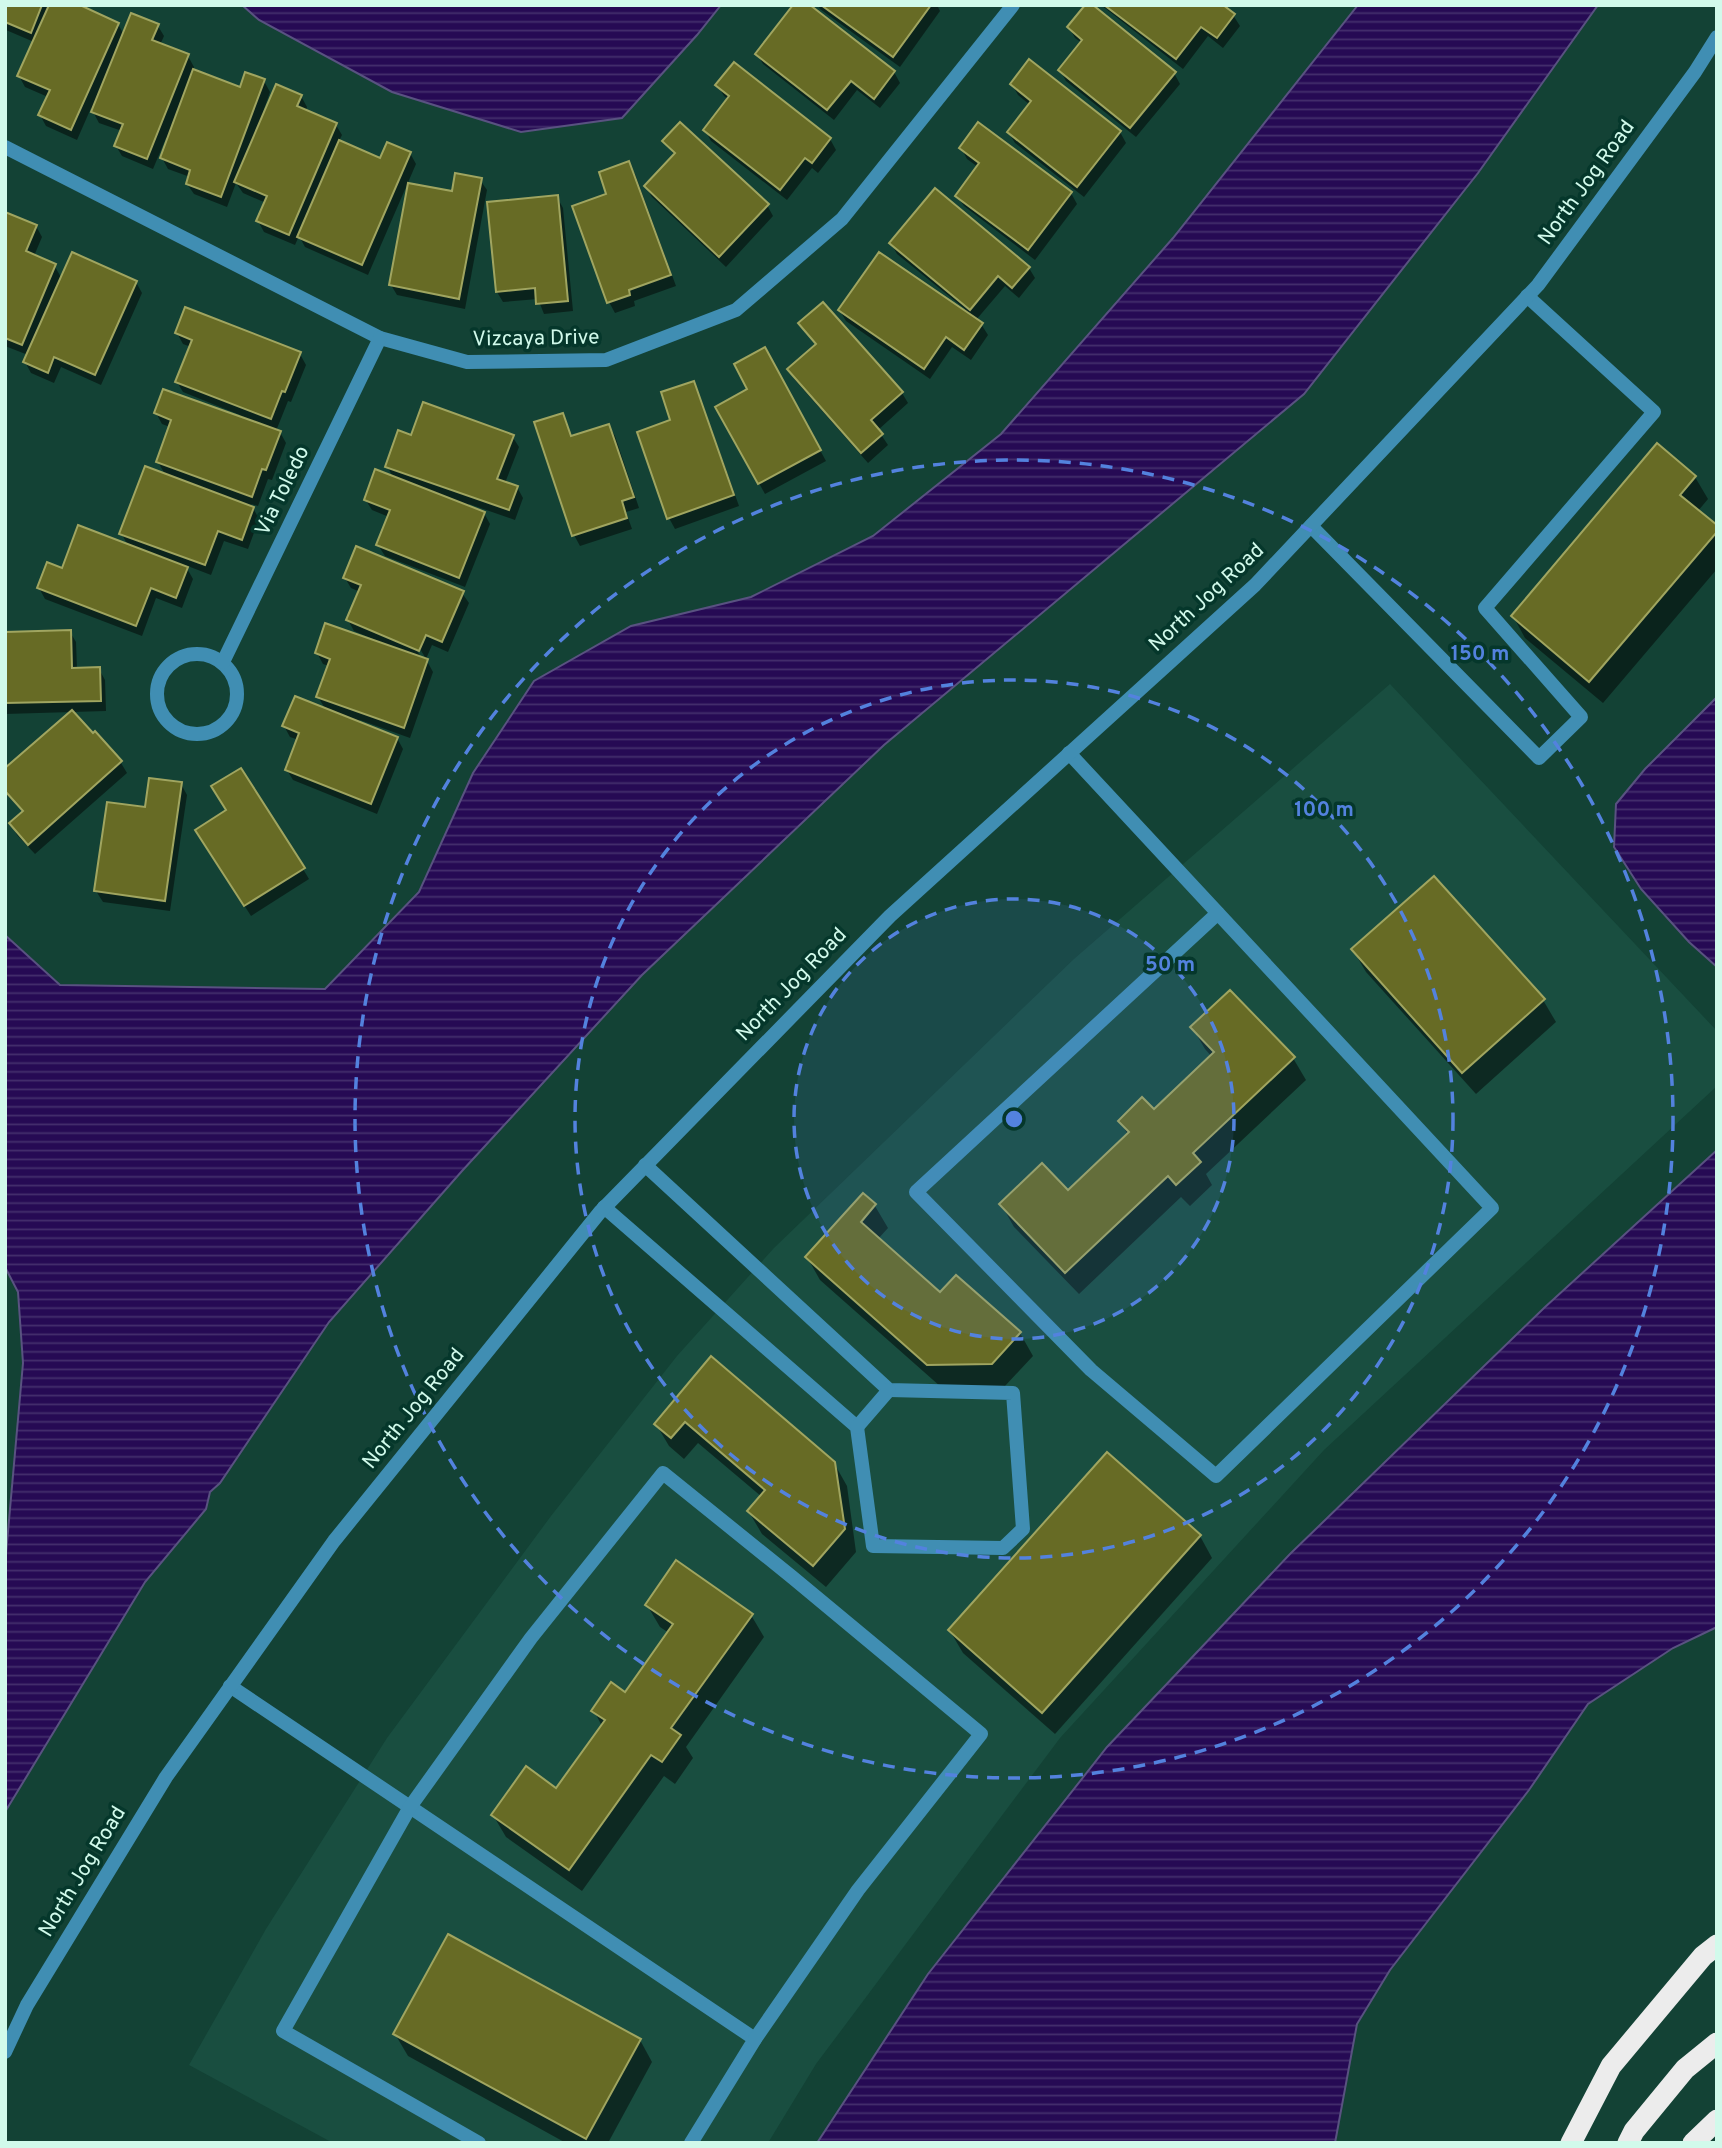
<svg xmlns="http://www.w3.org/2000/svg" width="1722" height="2148" viewBox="0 0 1722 2148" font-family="Overpass,sans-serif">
<defs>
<pattern id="water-rules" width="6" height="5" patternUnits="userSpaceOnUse" patternTransform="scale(1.75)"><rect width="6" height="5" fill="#260a54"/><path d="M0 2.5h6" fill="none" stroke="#442f6d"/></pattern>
</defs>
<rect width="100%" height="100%" fill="#134235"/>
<!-- built -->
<path fill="#194e40" d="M1390,684L1717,1031V1086L1324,1450L1060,1738L816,2064L768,2143H333L189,2065L266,1929L387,1738L551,1516L677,1356L774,1248L1074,959Z"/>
<!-- water -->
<g fill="url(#water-rules)" stroke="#595281" stroke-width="2">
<path d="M242,5H721L697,35L622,118L521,132L392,92L259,20Z"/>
<path d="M1358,5H1598L1478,173L1304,394L884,745L642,975L462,1171L329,1322L220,1483L210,1492L206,1509L145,1582L5,1812V1565L23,1363L18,1292L5,1267V935L60,985L325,989L419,892L473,773L534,681L631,626L751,597L873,536L1001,434L1173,238Z"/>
<path d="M1717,697V967L1689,942L1641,889L1614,847L1616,804L1645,769Z"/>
<path d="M1717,1150V1627L1673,1648L1588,1704L1529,1790L1390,1970L1357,2024L1335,2143H817L928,1974L1107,1747L1290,1554L1544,1308Z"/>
</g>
<!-- shadow -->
<g fill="#0007">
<path d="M5,5H75L118,24L124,35L158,26L164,36L160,45L188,56L194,67L192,71L241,89L264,81L270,92L263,112L266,113L301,96L307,107L305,112L336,125L342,135L339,141L381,160L410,153L416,164L368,275L305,247L299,236L295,245L264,232L258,221L266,203L243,193L236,183L227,207L194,194L187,184L190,177L168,169L162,158L169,139L166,138L153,169L122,156L116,146L122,131L99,123L91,108L77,140L46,126L40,115L48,97L25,87L19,76L34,42L6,30Z"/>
<path d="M818,5H937L940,11L900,67L820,9Z"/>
<path d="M1101,5H1220L1233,15L1240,26L1223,48L1208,36L1183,69Z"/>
<path d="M1069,27L1174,73L1180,84L1136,137L1066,81L1060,70L1082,43L1075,38Z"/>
<path d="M757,54L894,72L900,83L880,108L857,90L834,120L763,64Z"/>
<path d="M1030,62L1120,132L1126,143L1084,197L1015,143L1009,133L1030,105L1018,95L1012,84Z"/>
<path d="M717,85L830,139L836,150L818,173L812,168L787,200L711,141L705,130L729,100L724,96Z"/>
<path d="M665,141L767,205L773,216L726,267L652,197L646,187L675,156Z"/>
<path d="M961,148L1071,193L1077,204L1035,260L964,206L957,196L978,167L967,159Z"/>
<path d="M628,163L635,174L676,286L634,301L635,306L615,313L609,302V195Z"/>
<path d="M480,180L487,190L465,309L397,295L391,285L453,193Z"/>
<path d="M557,197L563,208L573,311L544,314L538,299L503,302L497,292Z"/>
<path d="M5,214L36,226L42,237L34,256L54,265L62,279L136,282L142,293L101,385L61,367L54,383L31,373L25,362L28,355L5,346Z"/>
<path d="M891,243L1029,268L1035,278L1019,298L1005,286L976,320L981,324L988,335L971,360L952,347L930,379L846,321L840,311L963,312L965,309L897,254Z"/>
<path d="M801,324L902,393L908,403L878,430L888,445L868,463L795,380L789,370L817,346Z"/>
<path d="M177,333L300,354L306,365L291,402L288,401L276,431L280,432L286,443L272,480L268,479L258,506L251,504L259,519L248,549L224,541L211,575L185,565L193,579L182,608L156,598L142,636L45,599L39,588L63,570L129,547L121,533L166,476L158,462L170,427L162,424L156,413L239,418L240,415L183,392L177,382L191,347L183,344Z"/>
<path d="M764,349L826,461L765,494L717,407L750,390Z"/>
<path d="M693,383L699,394L739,506L675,529L669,518L673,421Z"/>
<path d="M562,415L572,437L609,426L615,436L639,508L626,512L632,529L580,546L574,535L536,424Z"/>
<path d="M512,436L519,447L505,483L517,487L523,498L515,520L469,504L468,507L484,513L490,524L465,587L385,556L378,545L389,517L372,510L365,499L394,479L387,466L412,437Z"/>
<path d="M1695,477L1708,499L1698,511L1717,527V569L1603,703L1525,638L1513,616Z"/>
<path d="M345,578L462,593L469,603L448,652L432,645L426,659L416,642L413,644L422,659L427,661L433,672L410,738L360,720L359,723L397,738L403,749L377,814L293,780L287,770L299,740L290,737L284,726L326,710L318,697L329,666L323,664L317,653L372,642L373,639L354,631L348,620L360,592L351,588Z"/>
<path d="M70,632L76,642L77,669H99L105,680L106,711L5,714V633Z"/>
<path d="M95,734L121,763L127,773L35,854L17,835L11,824L24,813L5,793V771Z"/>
<path d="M181,784L187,795L170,911L103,902L96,891L146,809Z"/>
<path d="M228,811L303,869L309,879L251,916L203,841Z"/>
<path d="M1353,950L1543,1000L1556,1022L1476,1094L1366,972Z"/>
<path d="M1192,1027L1293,1058L1306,1080L1206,1174L1212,1185L1190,1206L1181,1197L1079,1294L1014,1227L1001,1204L1068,1192L1128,1135L1120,1121L1154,1112L1212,1057L1205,1049Z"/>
<path d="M863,1195L875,1206L888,1228L878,1239L940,1295L1020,1333L1033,1356L1005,1386L941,1387L820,1280L807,1257Z"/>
<path d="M711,1359L834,1463L847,1486L856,1552L826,1587L762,1534L749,1512L762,1497L698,1443L684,1459L669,1446L656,1424Z"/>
<path d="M1200,1536L1212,1558L1055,1734L963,1653L950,1631Z"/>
<path d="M647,1605L751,1615L764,1637L686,1747L693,1758L675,1784L664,1776L582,1891L506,1837L493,1815L557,1790L602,1726L594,1711L625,1694L669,1633L660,1627Z"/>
<path d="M395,2034L640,2040L652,2062L608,2143H566L408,2056Z"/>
</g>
<!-- building -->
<g fill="#676b25" stroke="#a0a560" stroke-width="2">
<path d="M5,5H42L31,33L5,22Z"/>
<path d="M49,5H80L119,23L71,130L38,115L50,90L17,76Z"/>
<path d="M793,5H810L895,71L874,99L851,81L827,110L755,54Z"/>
<path d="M821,5H931L893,57Z"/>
<path d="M1085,5H1093L1176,72L1130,128L1058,70L1082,40L1067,27Z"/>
<path d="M1104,5H1223L1235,14L1217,38L1201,27L1176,59Z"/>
<path d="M131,13L159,24L152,40L189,54L147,159L114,146L123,124L91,112Z"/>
<path d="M1029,59L1121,131L1077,187L1007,132L1031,101L1010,84Z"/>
<path d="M734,62L831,138L812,163L805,158L780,190L703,130L729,96L715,85Z"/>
<path d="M193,69L240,87L245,72L265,79L221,197L186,184L190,170L160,158Z"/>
<path d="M276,84L302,95L297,106L337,123L289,235L256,221L267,196L234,182Z"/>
<path d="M680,122L769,204L719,257L644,186L675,153L662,141Z"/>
<path d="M978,122L1072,192L1028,250L955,196L979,163L959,148Z"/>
<path d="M339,140L380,158L387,142L411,152L362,265L297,237Z"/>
<path d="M629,161L671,275L629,290L630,295L607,303L572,206L606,194L599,172Z"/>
<path d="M455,173L482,178L459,299L389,285L408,183L452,191Z"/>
<path d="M935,188L1030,267L1012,288L998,276L970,310L889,243Z"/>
<path d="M558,195L568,301L536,304L535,288L496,292L487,202Z"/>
<path d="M5,212L37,225L26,251L56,264L22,345L5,338Z"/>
<path d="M72,252L137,281L95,375L54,357L48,373L23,362Z"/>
<path d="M879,252L983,323L964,350L946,337L924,369L838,310Z"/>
<path d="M823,302L903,392L871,420L883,434L861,453L787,369L816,344L798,323Z"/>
<path d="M185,307L301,352L285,392L282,391L271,419L175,382L192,340L175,333Z"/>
<path d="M765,347L821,450L758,484L715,407L747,389L734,364Z"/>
<path d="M694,381L734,495L667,519L637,432L670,420L661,392Z"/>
<path d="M163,389L281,431L266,470L262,469L252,497L156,462L171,420L154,413Z"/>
<path d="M423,402L514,435L497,479L518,486L509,510L385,467L398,430L411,435Z"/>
<path d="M563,413L571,436L609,424L634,497L622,501L627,518L572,536L534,422Z"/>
<path d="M1657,443L1696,476L1680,495L1717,525V532L1589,682L1511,616Z"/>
<path d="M145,466L254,507L242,540L218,531L205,565L119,534Z"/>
<path d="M375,469L485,512L459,578L376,545L390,510L364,500Z"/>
<path d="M78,525L188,567L176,598L151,588L136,626L37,588L47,562L62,568Z"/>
<path d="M356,546L464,591L442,642L426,635L419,651L346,620L361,585L343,578Z"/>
<path d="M325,623L428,659L404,728L316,697L330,659L315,653Z"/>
<path d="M71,630L72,668L100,667L101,701L5,703V632Z"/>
<path d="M295,696L398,737L371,804L285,770L299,733L282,726Z"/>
<path d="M72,710L93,733L95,731L122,761L28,845L9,823L23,811L5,791V768Z"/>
<path d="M241,768L305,868L244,906L195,830L226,810L211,786Z"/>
<path d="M149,778L182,782L165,901L94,891L107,802L145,807Z"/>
<path d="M1434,876L1545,999L1462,1073L1351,949Z"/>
<path d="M1230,990L1295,1057L1193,1153L1201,1162L1176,1185L1168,1176L1065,1273L999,1204L1042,1163L1068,1190L1129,1132L1118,1121L1142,1097L1154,1109L1214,1052L1190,1027Z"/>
<path d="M863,1193L876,1204L861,1222L940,1292L956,1275L1021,1332L992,1364L927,1365L805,1257Z"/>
<path d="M711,1356L835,1462L845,1529L813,1566L747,1511L765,1490L685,1422L671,1438L654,1424Z"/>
<path d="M1107,1452L1201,1535L1042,1713L948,1630Z"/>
<path d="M676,1560L753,1614L671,1728L681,1735L662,1762L651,1755L569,1870L491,1815L526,1766L556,1788L605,1720L591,1711L611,1682L625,1692L673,1624L645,1605Z"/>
<path d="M448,1934L641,2039L586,2139L393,2034Z"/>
</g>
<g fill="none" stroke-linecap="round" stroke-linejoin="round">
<!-- service -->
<g stroke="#408eb3" stroke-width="14">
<path d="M1311,526L1539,758L1581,717L1485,608L1654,412L1527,296"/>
<path d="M1069,753L1492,1208L1216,1476L1091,1370L916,1192L1218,913"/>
<path d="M604,1207L857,1427L873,1546L1003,1548L1023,1529L1013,1393L889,1390L645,1165"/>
<path d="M857,1427L889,1390"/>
<path d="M230,1686L755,2039L691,2143"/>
<path d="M479,2143L283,2031L410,1807L531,1638L663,1473L792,1577L981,1734L858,1890L755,2039"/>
</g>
<!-- minor -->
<g stroke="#408eb3" stroke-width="14">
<path d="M5,147L380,338L467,362L606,360L736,310L842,219L1013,5"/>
<circle cx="197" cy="694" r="40"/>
<path d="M223,662L380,338"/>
</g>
<!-- tertiary -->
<path stroke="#408eb3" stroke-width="14" d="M5,2052L27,2005L166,1777L334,1541L600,1212L890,916L1255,585L1538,285L1695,72L1717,37"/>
<!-- motorway -->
<g stroke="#ececec" stroke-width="21">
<path d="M1571,2143L1611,2066L1703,1956L1717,1945"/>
<path d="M1628,2143L1634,2131L1685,2069L1717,2043"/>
<path d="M1693,2143L1717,2120"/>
</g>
</g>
<!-- distance rings -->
<circle cx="1014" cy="1119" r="220" fill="#5382de" fill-opacity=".12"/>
<g fill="none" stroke="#5382de" stroke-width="3.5" stroke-dasharray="12 9">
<circle cx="1014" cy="1119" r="220"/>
<circle cx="1014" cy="1119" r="439"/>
<circle cx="1014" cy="1119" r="659"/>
</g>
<g text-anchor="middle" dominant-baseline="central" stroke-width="7" stroke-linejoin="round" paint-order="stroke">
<!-- street labels -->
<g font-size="21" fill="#d1faeb" stroke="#05372b">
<text transform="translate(1587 183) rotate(-54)">North Jog Road</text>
<text transform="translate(536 339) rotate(-1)">Vizcaya Drive</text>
<text transform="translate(283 491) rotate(-64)">Via Toledo</text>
<text transform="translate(1207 598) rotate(-43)">North Jog Road</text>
<text transform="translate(792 985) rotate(-46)">North Jog Road</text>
<text transform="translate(414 1409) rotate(-51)">North Jog Road</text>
<text transform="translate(83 1872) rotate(-59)">North Jog Road</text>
</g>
</g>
<circle cx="1014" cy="1119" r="10" fill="#5382de" stroke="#05372b" stroke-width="3.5"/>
<g font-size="21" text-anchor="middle" font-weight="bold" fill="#5382de" stroke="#05372b" stroke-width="7" stroke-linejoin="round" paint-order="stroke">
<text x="1480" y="660">150 m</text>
<text x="1324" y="816">100 m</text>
<text x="1170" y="971">50 m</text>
</g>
<!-- border -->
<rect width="1722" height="2148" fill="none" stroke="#d1faeb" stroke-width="14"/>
</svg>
